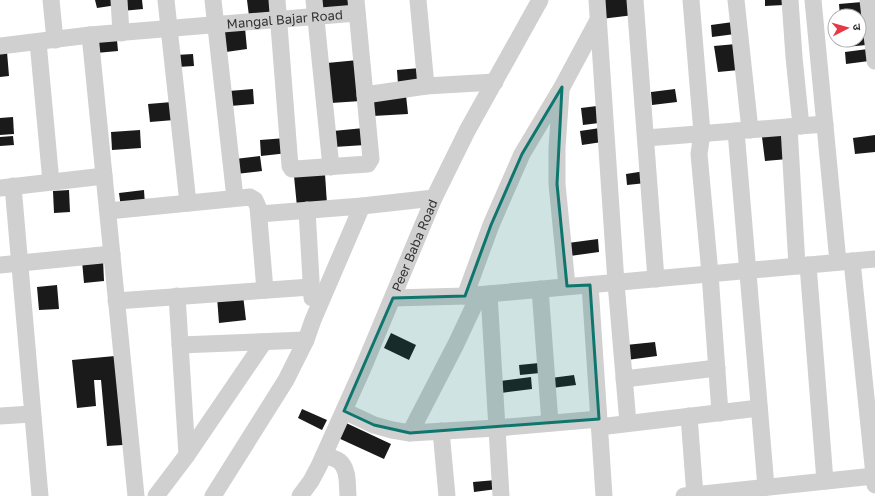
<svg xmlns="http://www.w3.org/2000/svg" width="875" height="496" viewBox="0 0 875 496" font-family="'Golos Text','Noto Sans Devanagari',sans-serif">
<rect width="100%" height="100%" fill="#fff"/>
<!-- building -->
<g fill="#1a1a1a">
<path d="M95,0H116L117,5L97,8Z"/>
<path d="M121,0H142L143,9L122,11Z"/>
<path d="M247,0H273L274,14L249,16Z"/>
<path d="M318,0H349L350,7L319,10Z"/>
<path d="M599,0H633L634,15L601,19Z"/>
<path d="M765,0H783L784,5L765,6Z"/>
<path d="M862,2L863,20H859V16H840L839,4Z"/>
<path d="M733,22L735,34L712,37L711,25Z"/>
<path d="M245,28L247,49L226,52L223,30Z"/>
<path d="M864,31L866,45L846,47L845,40H859V32Z"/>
<path d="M117,40L118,51L96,53L95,42Z"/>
<path d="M736,44L739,70L718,72L714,46Z"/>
<path d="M868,49L869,61L846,64L845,52Z"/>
<path d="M0,52H7L9,76L0,77Z"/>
<path d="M193,54L194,66L177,67L176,55Z"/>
<path d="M358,60L361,101L331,103L327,63Z"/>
<path d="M420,68L421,83L398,84L397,70Z"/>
<path d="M253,89L254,104L230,106L229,91Z"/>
<path d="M675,89L677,102L652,105L651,92Z"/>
<path d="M406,95L408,114L373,116L372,98Z"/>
<path d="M172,102L174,120L150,122L148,104Z"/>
<path d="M597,106L599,123L583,125L581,108Z"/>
<path d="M13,117L14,134L0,135V118Z"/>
<path d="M364,128L365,145L334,147L333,131Z"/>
<path d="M600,128L602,142L582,145L580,131Z"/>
<path d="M140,130L141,148L112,150L111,132Z"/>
<path d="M784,134L788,159L765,161L762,137Z"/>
<path d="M875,135V152L855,154L853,138Z"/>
<path d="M13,136L14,145L0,146V137Z"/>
<path d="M286,138L288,153L261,156L260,140Z"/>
<path d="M260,156L262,171L236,174L235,159Z"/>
<path d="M645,171L646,183L627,185L626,174Z"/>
<path d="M325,174L327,204L297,207L294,176Z"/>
<path d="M69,190L70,212L54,213L53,191Z"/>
<path d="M144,190L145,205L121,208L119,193Z"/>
<path d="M598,239L599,252L570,256L568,243Z"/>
<path d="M103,259L104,281L84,283L82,261Z"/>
<path d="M57,285L59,309L39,310L37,287Z"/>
<path d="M243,295L246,320L219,323L217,297Z"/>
<path d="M391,333L416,345L409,360L384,348Z"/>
<path d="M655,342L657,356L627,360L626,345Z"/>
<path d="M115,356L123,445L107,446L101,380H94L96,406L77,408L72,360Z"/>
<path d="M539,363L540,373L520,375L519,365Z"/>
<path d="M574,375L576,385L552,388L551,378Z"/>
<path d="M531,377L532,389L501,393L500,381Z"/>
<path d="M302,409L327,420L322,430L298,418Z"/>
<path d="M344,422L391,444L384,459L336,437Z"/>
<path d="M496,480L497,489L474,492L473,482Z"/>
</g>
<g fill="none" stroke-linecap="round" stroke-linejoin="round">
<!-- minor -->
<g stroke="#d0d0d0" stroke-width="17">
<path d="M51,0L55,40"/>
<path d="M119,0L121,33"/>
<path d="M166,0L188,203"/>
<path d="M213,0L235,198"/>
<path d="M277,0L290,166L292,169H295L368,164L371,159L356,0"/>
<path d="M314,0L331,167"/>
<path d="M418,0L426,86"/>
<path d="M597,0L616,283L628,423"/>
<path d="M635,0L656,279"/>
<path d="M691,0L702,133L699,154L710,274L720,413"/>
<path d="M736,0L750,130"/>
<path d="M790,0L794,57L801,126"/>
<path d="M813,0L838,262"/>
<path d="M868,0L875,61"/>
<path d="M90,35L136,496"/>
<path d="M38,42L51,182"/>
<path id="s1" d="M0,46L90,35L357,13"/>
<path d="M561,91L557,148V184L567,286"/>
<path d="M365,95L426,86L495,82"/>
<path d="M789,127L797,266"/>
<path d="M736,131L766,487"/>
<path d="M646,138L825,124"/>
<path d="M13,186L40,496"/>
<path d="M0,188L104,176"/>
<path d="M307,210L312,298"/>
<path d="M108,211L250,197L255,200L258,207L265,290"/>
<path d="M259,214L362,206L434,198"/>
<path d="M852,261L875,485"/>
<path d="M0,265L112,254"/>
<path d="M808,265L825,481"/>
<path d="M590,285L604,496"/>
<path d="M540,289L550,423"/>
<path d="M489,294L501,496"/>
<path d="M177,296L187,455"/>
<path d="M465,296L491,225L522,154L562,87L598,20"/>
<path d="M393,298L465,296L875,259"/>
<path d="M116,301L311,287"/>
<path d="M180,345L306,340"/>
<path d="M624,379L717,368"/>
<path d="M344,411L374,425L392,430L410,433L497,428L599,419"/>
<path d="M0,416L32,414"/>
<path d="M689,416L695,496"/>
<path d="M599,427L759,408"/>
<path d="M441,431L447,496"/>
<path d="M410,433L456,344L479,295"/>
<path d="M324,455C329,457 335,458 339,461C349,469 347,485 348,496"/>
<path d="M156,496L187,455L264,342"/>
<path d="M213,496L286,380L306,340L313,320L362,206"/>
<path id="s2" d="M300,496L311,481L319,466L363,368L434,198L467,131L540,0"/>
<path d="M684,496L874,476"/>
</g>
</g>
<!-- marked area -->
<path fill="#0f766e" fill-opacity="0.2" stroke="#0f766e" stroke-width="3" stroke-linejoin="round" d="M562,87L557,184L567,286L590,285L599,419L410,433L374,425L344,411L393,298L465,296L491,225L522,154Z"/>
<g text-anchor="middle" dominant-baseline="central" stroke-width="4" stroke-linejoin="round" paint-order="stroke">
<!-- street labels -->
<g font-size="13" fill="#333" stroke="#fff">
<text stroke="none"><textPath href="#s1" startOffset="286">Mangal Bajar Road</textPath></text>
<text stroke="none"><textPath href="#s2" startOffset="276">Peer Baba Road</textPath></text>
</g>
</g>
<!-- north arrow -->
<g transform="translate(847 28) rotate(84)"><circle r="19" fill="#ffffff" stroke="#adadad"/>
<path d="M0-3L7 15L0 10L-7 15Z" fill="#e63946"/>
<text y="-6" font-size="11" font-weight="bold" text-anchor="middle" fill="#333333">उ</text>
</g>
</svg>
